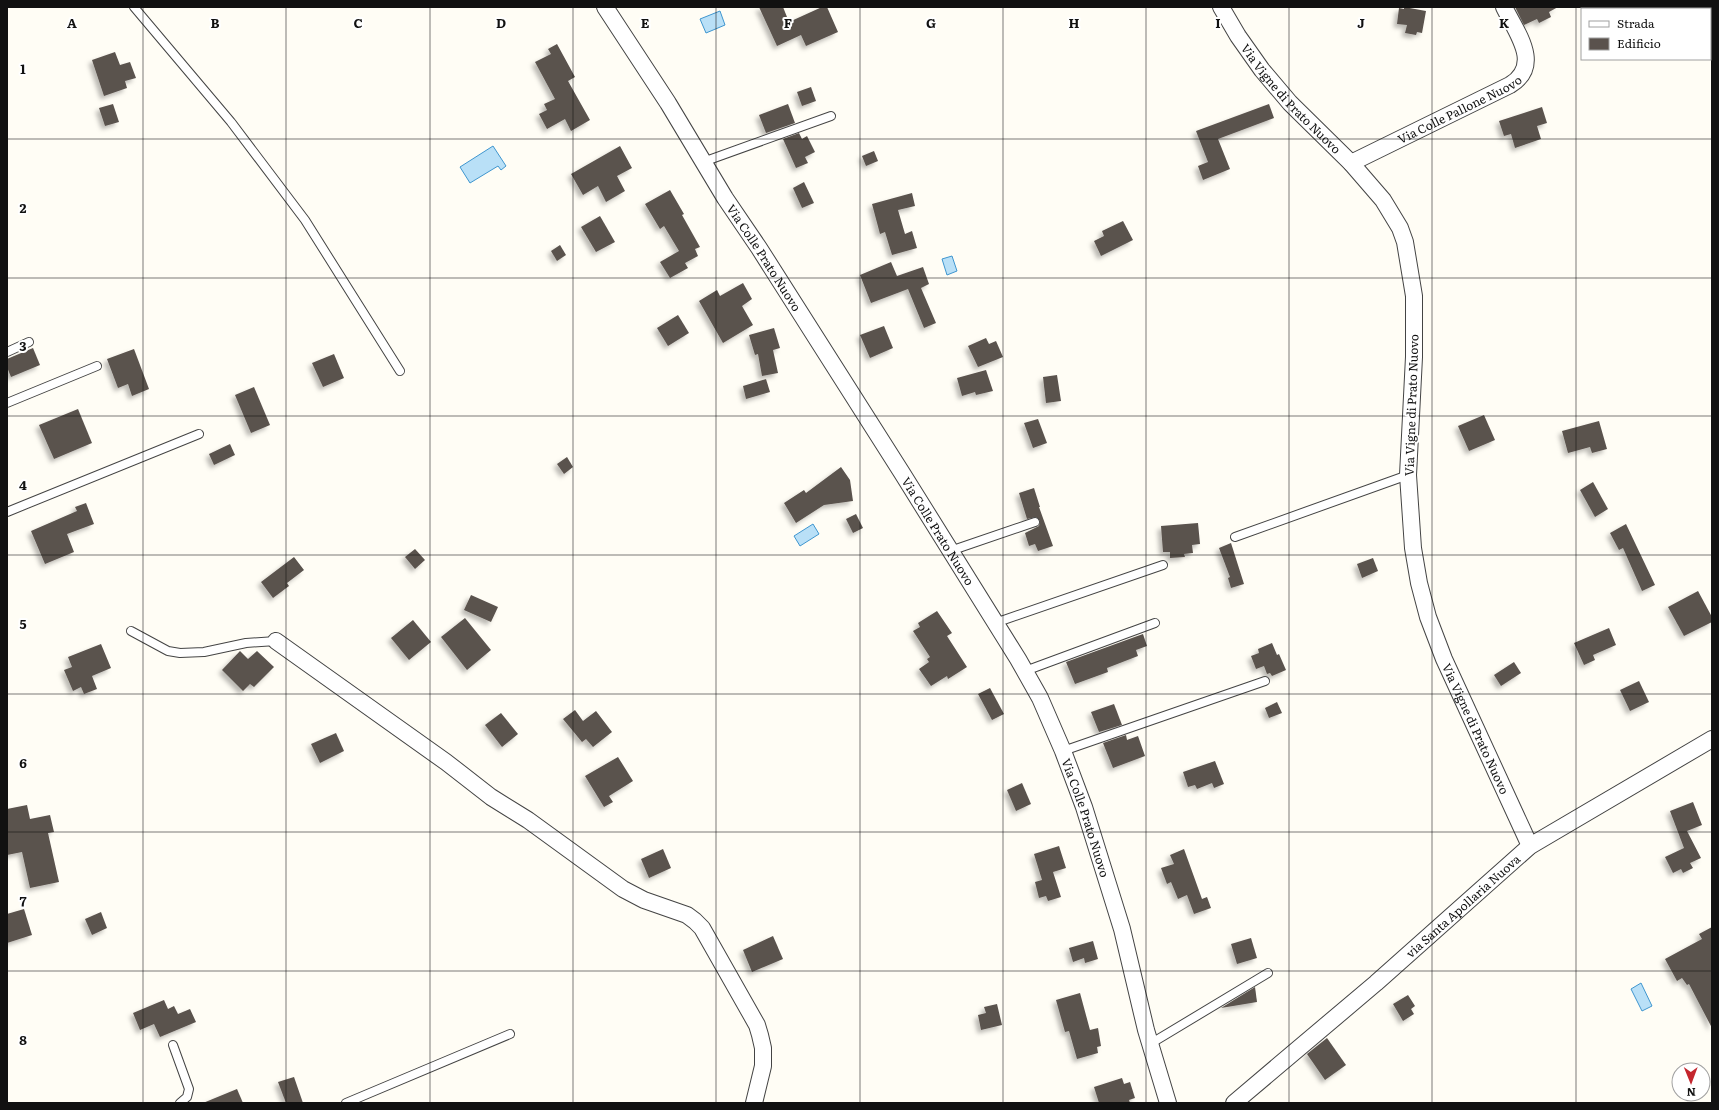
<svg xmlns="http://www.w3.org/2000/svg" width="1719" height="1110" viewBox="0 0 1719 1110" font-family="Literata,serif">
<defs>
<filter id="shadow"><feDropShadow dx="-3.5" dy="3.5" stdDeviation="2" flood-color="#0004"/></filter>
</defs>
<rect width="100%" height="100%" fill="#fffdf5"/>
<!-- water -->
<g fill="#b9e0f7" stroke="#3f96cf">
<path d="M720,11L725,25L706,33L700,19Z"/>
<path d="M493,146L506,166L501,170L498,166L470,183L460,167Z"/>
<path d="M952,256L957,271L947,275L942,259Z"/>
<path d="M813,524L819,534L800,546L794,536Z"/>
<path d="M1641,983L1652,1006L1642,1011L1631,989Z"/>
</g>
<!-- building -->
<g fill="#5a524d" filter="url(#shadow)">
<path d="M759,7H783L789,22L822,7H827L838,32L806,46L801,35L777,46Z"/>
<path d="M1404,7L1426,11L1422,33L1417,32L1416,35L1405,33L1407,25L1397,24L1399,8L1404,9Z"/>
<path d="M1515,7H1558L1549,12L1551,17L1539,23L1537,19L1524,25Z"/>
<path d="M557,44L575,77L568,81L590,120L571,131L565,119L547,129L539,114L547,110L544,104L555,99L535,62L551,54L548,49Z"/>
<path d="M115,52L120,65L130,62L136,78L125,81L127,88L104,96L92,60Z"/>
<path d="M811,87L816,101L802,106L797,92Z"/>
<path d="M113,104L119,122L105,126L99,108Z"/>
<path d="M788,104L795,123L766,133L759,115Z"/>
<path d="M1269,104L1274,118L1218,139L1230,169L1203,180L1198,166L1208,162L1196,131Z"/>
<path d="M1542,107L1547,123L1537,126L1541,139L1515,148L1511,134L1504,136L1499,121Z"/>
<path d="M799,133L802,139L807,136L815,152L805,157L808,163L796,168L783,139Z"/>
<path d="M620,146L632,168L617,176L625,191L606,202L598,186L583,195L571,174Z"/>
<path d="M874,151L878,161L866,166L862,156Z"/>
<path d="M804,182L814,203L802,208L793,188Z"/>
<path d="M670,190L684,214L682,215L700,247L695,249L698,256L685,263L688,268L670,278L660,262L679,251L664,226L660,229L645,204Z"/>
<path d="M912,193L915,206L898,210L905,234L912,231L917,248L892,255L885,232L880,234L872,204Z"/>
<path d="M600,216L615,242L596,252L581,227Z"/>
<path d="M1123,221L1133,240L1101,256L1094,241L1104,236L1102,231Z"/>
<path d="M560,245L566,255L557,261L551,251Z"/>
<path d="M891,262L897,276L923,267L929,284L921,288L936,323L924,328L908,289L871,303L860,275Z"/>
<path d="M743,283L752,299L742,306L753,325L723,343L699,301L717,290L720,296Z"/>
<path d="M678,315L689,333L668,346L657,328Z"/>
<path d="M884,326L893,348L870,358L860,335Z"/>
<path d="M774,328L780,348L773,350L778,373L762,376L758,354L755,355L749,335Z"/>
<path d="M986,338L989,344L996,341L1003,357L978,367L968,346Z"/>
<path d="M33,348L40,365L11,377L7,367V359Z"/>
<path d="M134,349L149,389L132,396L128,384L118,388L107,359Z"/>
<path d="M334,354L344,378L323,387L312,363Z"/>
<path d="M986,370L993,391L976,395L975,392L962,396L957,378Z"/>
<path d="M1057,375L1061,401L1046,403L1043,377Z"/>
<path d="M766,379L770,392L746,399L743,386Z"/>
<path d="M254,387L270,425L251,433L235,395Z"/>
<path d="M78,409L92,443L54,459L39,425Z"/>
<path d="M1484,415L1495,440L1469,451L1458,426Z"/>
<path d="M1038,419L1047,443L1033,448L1024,423Z"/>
<path d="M1599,421L1607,449L1592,453L1590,447L1568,453L1562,431Z"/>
<path d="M230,444L235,455L214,465L209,454Z"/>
<path d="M567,457L573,467L564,474L557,464Z"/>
<path d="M841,467L850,480L853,501L824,505L796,523L784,503L804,490L806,493Z"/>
<path d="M1593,482L1608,509L1595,517L1580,490Z"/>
<path d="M1034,488L1040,507H1039L1053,546L1038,551L1035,544L1029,546L1025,533L1039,526L1040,521L1036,517L1027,519L1019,493Z"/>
<path d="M86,503L94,524L67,534L74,552L45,564L31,531L77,511L75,507Z"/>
<path d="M856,514L863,528L853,533L846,519Z"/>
<path d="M1198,523L1200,544L1192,545L1193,553L1184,554L1185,557L1170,558V552H1163L1161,526Z"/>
<path d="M1626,524L1655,585L1642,591L1623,548L1619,550L1610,533Z"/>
<path d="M1231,543L1244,584L1231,588L1228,578L1230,577L1219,548Z"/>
<path d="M415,549L425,560L415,569L405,557Z"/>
<path d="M294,557L304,570L287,583L289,586L273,598L261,582Z"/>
<path d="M1373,558L1378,571L1362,578L1357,564Z"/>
<path d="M1698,591L1712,617V622L1684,636L1668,607Z"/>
<path d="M471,595L498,607L491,622L464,610Z"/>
<path d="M937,611L952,633L947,636L967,667L948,679L947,676L931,686L919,669L929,662L927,659L930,657L913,631L920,627L918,623Z"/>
<path d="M465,618L491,650L467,670L441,637Z"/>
<path d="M413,620L431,642L409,660L391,638Z"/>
<path d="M1609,628L1616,645L1593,655L1595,660L1584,665L1574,643Z"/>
<path d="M1143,634L1147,646L1136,650L1138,656L1107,668L1108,672L1075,684L1066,662Z"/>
<path d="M1272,643L1277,655L1279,654L1286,670L1272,676L1270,673L1267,674L1264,666L1256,669L1251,656L1259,653L1258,649Z"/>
<path d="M101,644L111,668L92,676L97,689L84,694L81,687L73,691L64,670L72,667L68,657Z"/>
<path d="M240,651L248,659L257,651L274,667L254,687L250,684L243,691L222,670Z"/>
<path d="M1514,662L1521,673L1501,686L1494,675Z"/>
<path d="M1639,681L1649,702L1630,711L1620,690Z"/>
<path d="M990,688L1004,714L992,720L978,694Z"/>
<path d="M1277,702L1282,713L1269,718L1265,708Z"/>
<path d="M1114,704L1122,725L1099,732L1091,712Z"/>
<path d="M575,710L583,721L596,711L612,732L593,747L586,739L582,742L563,719Z"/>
<path d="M501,713L518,734L502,747L485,725Z"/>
<path d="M336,733L344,751L320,763L311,744Z"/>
<path d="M1126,735L1127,740L1138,736L1145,756L1113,768L1103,743Z"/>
<path d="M618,757L633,781L609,796L613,802L604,807L585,776Z"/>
<path d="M1215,761L1224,784L1214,788L1212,783L1197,789L1195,785L1188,787L1183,772Z"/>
<path d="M1022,783L1031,804L1016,811L1007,790Z"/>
<path d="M1693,802L1702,825L1687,831L1701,858L1690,863L1693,868L1683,873L1681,869L1673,873L1665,857L1684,848L1670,811Z"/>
<path d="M27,805L30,819L50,815L54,832L48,833L59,882L30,888L22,852L7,855V809Z"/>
<path d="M1059,846L1066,868L1053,872L1061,897L1048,901L1046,896L1039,898L1035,882L1042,880L1034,854Z"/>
<path d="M663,849L671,868L649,878L641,859Z"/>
<path d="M1184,849L1202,899L1207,897L1211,908L1194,914L1187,895L1178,899L1171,882L1167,884L1161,868L1174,864L1170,855Z"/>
<path d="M24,909L32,935L7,943V914Z"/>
<path d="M101,912L107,928L92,935L85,919Z"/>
<path d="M1712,927V1028L1689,984L1687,985L1682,978L1677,981L1665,959L1702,939L1699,934Z"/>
<path d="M773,936L783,959L752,972L743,950Z"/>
<path d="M1251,938L1257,958L1237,964L1231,944Z"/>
<path d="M1093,941L1098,959L1085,963L1084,958L1073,962L1069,948Z"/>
<path d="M1255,987L1257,1002L1221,1008Z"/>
<path d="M1080,993L1090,1030L1098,1028L1101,1046L1097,1047L1098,1053L1077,1059L1069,1031L1065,1032L1056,1000Z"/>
<path d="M1408,995L1415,1006L1411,1009L1414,1014L1403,1021L1393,1004Z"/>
<path d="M164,1000L168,1009L174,1006L178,1014L190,1009L196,1022L160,1037L154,1024L140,1030L133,1013Z"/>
<path d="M997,1004L1002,1025L981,1030L978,1015L986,1013L984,1007Z"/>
<path d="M1327,1038L1346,1065L1325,1080L1307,1054Z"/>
<path d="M294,1077L303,1103H286L278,1082Z"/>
<path d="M1122,1078L1124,1084L1130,1082L1135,1098L1129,1100L1130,1103H1099L1094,1087Z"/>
<path d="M237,1089L243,1103H203Z"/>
</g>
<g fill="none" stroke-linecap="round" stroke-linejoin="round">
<!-- lane casing -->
<g stroke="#444" stroke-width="10">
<g id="lane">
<path d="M134,7L231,122L305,220L400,371"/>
<path d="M703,162L831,116"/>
<path d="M7,352L29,342"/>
<path d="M7,403L97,366"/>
<path d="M7,512L199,434"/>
<path d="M1235,537L1408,475"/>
<path d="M950,551L1035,522"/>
<path d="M995,623L1163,565"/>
<path d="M131,631L168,651L180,653L204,652L246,643L276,641"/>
<path d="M1025,671L1155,623"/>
<path d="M1063,751L1265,681"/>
<path d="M1150,1044L1268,973"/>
<path d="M173,1045L189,1089L187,1097L180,1103"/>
<path d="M346,1103L510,1034"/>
</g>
</g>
<!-- street casing -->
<g stroke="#444" stroke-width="18">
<g id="street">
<path id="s1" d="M605,7L668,103L725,198L759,248L902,473L1018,659L1040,698L1063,751L1084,807L1122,929L1146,1030L1168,1103"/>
<path id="s2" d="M1221,7L1238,36L1262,70L1290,103L1351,163L1383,200L1400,228L1405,242L1414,296V357L1408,475L1413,548L1419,583L1428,617L1444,659L1530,846"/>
<path id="s3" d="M1351,163L1510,85C1543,65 1516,32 1504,7"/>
<path d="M276,641L446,762L491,797L528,820L623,889L644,900L687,915L695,921L702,928L757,1025L760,1035L763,1048V1066L754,1103"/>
<path id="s4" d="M1234,1103L1376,983L1530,846L1712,739"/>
</g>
</g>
<!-- lane -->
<use href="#lane" stroke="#fff" stroke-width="8"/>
<!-- street -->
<use href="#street" stroke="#fff" stroke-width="16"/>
</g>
<!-- grid -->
<path fill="none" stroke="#111" stroke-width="1" stroke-opacity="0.55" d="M143,7V1103M286,7V1103M430,7V1103M573,7V1103M716,7V1103M860,7V1103M1003,7V1103M1146,7V1103M1289,7V1103M1432,7V1103M1576,7V1103M7,139H1712M7,278H1712M7,416H1712M7,555H1712M7,694H1712M7,832H1712M7,971H1712"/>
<g text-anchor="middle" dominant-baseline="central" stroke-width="4" stroke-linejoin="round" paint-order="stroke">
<!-- street labels -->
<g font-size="12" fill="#111" stroke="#fff">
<text stroke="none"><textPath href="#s2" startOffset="116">Via Vigne di Prato Nuovo</textPath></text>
<text stroke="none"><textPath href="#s3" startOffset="121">Via Colle Pallone Nuovo</textPath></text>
<text stroke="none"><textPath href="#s1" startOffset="297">Via Colle Prato Nuovo</textPath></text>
<text transform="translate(1411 405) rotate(-88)">Via Vigne di Prato Nuovo</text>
<text stroke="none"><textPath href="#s1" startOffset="621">Via Colle Prato Nuovo</textPath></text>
<text stroke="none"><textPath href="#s2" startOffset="800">Via Vigne di Prato Nuovo</textPath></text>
<text stroke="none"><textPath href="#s1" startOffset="945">Via Colle Prato Nuovo</textPath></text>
<text stroke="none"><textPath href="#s4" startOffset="302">via Santa Apollaria Nuova</textPath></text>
</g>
</g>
<g font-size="13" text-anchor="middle" font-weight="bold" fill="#111" stroke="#fff" stroke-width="4" stroke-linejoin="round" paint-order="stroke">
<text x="72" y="28">A</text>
<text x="215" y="28">B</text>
<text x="358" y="28">C</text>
<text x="501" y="28">D</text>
<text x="645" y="28">E</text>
<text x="788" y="28">F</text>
<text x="931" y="28">G</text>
<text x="1074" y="28">H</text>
<text x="1218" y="28">I</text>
<text x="1361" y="28">J</text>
<text x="1504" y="28">K</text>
<text x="23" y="74">1</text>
<text x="23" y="213">2</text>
<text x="23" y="351">3</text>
<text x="23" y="490">4</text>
<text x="23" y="629">5</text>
<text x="23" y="768">6</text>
<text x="23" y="906">7</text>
<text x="23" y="1045">8</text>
</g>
<!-- border -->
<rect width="1719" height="1110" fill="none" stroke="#111111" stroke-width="16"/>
<!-- legend -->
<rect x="1581" y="8" width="130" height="52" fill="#ffffff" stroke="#a0a0a0"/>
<rect x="1589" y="21" width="20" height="6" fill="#ffffff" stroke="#a0a0a0"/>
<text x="1617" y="28" font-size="12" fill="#111111">Strada</text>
<rect x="1589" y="38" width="20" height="12" fill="#5a524d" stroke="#a0a0a0"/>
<text x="1617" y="48" font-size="12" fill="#111111">Edificio</text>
<!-- north arrow -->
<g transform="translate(1691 1082) rotate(179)"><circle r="19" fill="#ffffff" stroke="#a0a0a0"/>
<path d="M0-3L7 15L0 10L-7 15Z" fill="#c4262e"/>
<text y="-6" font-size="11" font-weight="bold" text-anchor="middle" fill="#111111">N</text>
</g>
</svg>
